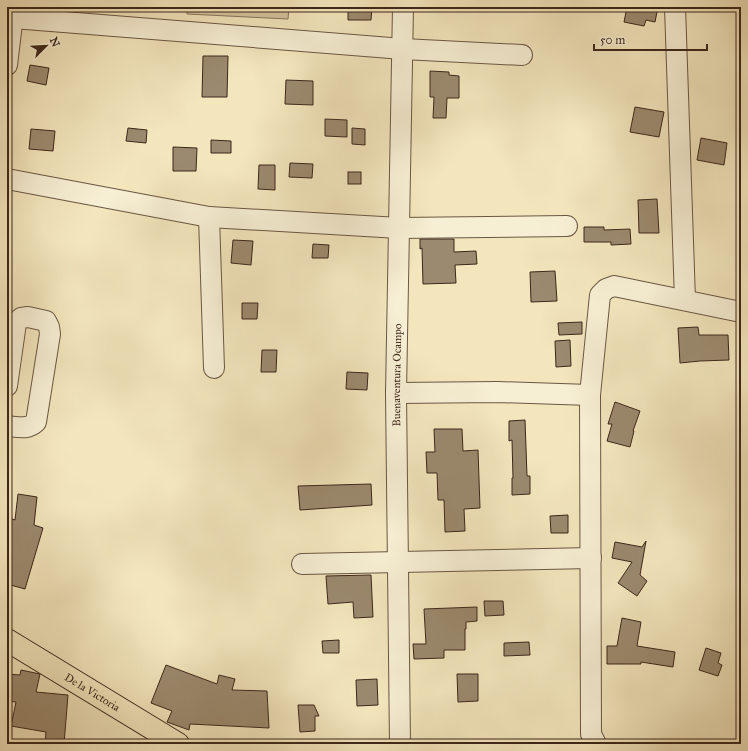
<svg xmlns="http://www.w3.org/2000/svg" width="748" height="751" viewBox="0 0 748 751" font-family="'IM FELL Great Primer',serif">
<rect width="100%" height="100%" fill="#f3e6bd"/>
<filter id="stains"><feTurbulence type="fractalNoise" baseFrequency=".005" numOctaves="4"/><feColorMatrix values="0 0 0 0 .2 0 0 0 0 .09 0 0 0 0 .02 0 0 0 .5 -.17"/></filter>
<radialGradient id="worn" r=".72"><stop offset=".6" stop-color="#630" stop-opacity="0"/><stop offset="1" stop-color="#630" stop-opacity=".3"/></radialGradient>
<!-- green -->
<path fill="#d4c6a1" stroke="#88765e" d="M187,7H289L288,19L187,14Z"/>
<!-- building -->
<g fill="#9b8a6f" stroke="#3c271a">
<path d="M348,7H372L371,20H348Z"/>
<path d="M627,7H658L655,22L646,20L644,26L624,22Z"/>
<path d="M203,56H228L227,97H202Z"/>
<path d="M30,65L49,68L46,85L27,81Z"/>
<path d="M430,71L449,72V75L459,76V98H447L446,118H433L434,97H430Z"/>
<path d="M286,80L313,81V105L285,104Z"/>
<path d="M635,107L664,112L659,137L630,132Z"/>
<path d="M325,119L347,120V137L325,136Z"/>
<path d="M128,128L147,130L146,143L126,141Z"/>
<path d="M352,128L365,129V145L352,144Z"/>
<path d="M31,129L55,131L53,151L29,149Z"/>
<path d="M701,138L727,143L724,165L697,160Z"/>
<path d="M211,140L231,141V153H211Z"/>
<path d="M173,147L197,148L196,171H173Z"/>
<path d="M290,163L313,164L312,178L289,177Z"/>
<path d="M259,165H275V190L258,189Z"/>
<rect x="348" y="172" width="13" height="12"/>
<path d="M657,199L659,233H639L638,200Z"/>
<path d="M584,227H604V230L630,229L631,244L611,245V242H584Z"/>
<path d="M420,239H454V252L476,251L477,264L455,265L456,283L423,284L422,248L420,249Z"/>
<path d="M233,240L253,241L251,265L231,263Z"/>
<path d="M313,244L329,245L328,258H312Z"/>
<path d="M555,271L557,301L531,302L530,272Z"/>
<path d="M242,303H258L257,319H242Z"/>
<path d="M582,322V334L559,335L558,323Z"/>
<path d="M698,327L699,335H728L729,360L700,361L680,363L678,328Z"/>
<path d="M570,340L571,366L556,367L555,341Z"/>
<path d="M262,350H277L276,372H261Z"/>
<path d="M347,372L368,373L367,390L346,389Z"/>
<path d="M615,402L640,411L633,431H634L630,447L607,441L612,424H608Z"/>
<path d="M525,420L527,476H530V494L512,495V478H513L512,440L509,441V421Z"/>
<path d="M434,429H462L463,451L478,450L480,508L464,509L465,531L445,532L444,500H438L437,473H427L426,452H435Z"/>
<path d="M371,484L372,505L300,510L298,486Z"/>
<path d="M18,494L37,497L34,525L43,528L25,589L7,584V517L15,520Z"/>
<path d="M568,515V533H551L550,516Z"/>
<path d="M646,541L640,575L647,581L637,596L618,583L632,562L612,558L615,542L642,547Z"/>
<path d="M371,575L373,617L354,618L353,602L328,604L326,576Z"/>
<path d="M484,601H503L504,615L485,616Z"/>
<path d="M477,607V621L466,622V629H465V650H444V658L414,659L413,644H426L424,609Z"/>
<path d="M622,618L641,622L637,646L675,652L673,667L641,662V664H607V646H617Z"/>
<path d="M339,640V653H323L322,641Z"/>
<path d="M529,642L530,655L504,656V643Z"/>
<path d="M706,648L721,653L718,663L722,665L718,676L699,670Z"/>
<path d="M166,665L217,684L219,675L235,679L232,690L267,691L269,728L190,724L189,730L167,722L172,711L151,703Z"/>
<path d="M21,670L40,674L36,692L68,695L64,744H45L46,732L11,726L16,702L7,701V674L20,675Z"/>
<path d="M457,674H478V701L458,702Z"/>
<path d="M377,679L378,705L357,706L356,680Z"/>
<path d="M298,705H314L319,716H315V731L300,732Z"/>
</g>
<g fill="none" stroke-linecap="round" stroke-linejoin="round">
<!-- minor casing -->
<g stroke="#6a5743" stroke-width="22">
<g id="minor">
<path d="M675,7L685,300"/>
<path d="M13,18L403,49L522,55"/>
<path d="M7,65L14,7"/>
<path d="M7,179L209,217L399,228L567,226"/>
<path d="M209,217L214,368"/>
<path d="M7,386L16,323L21,318L28,317L46,321L49,327L50,334L36,422C28,430 18,427 7,426"/>
<path d="M396,393L498,392L590,395"/>
<path d="M302,564L591,558"/>
<path id="s1" d="M400,744L396,393L403,7"/>
<path d="M596,744L591,734L590,395L600,295L606,289L614,286L741,312"/>
</g>
</g>
<!-- major casing -->
<g stroke="#3c271a" stroke-width="24">
<g id="major">
<path id="s2" d="M7,640L178,744"/>
</g>
</g>
<!-- minor -->
<use href="#minor" stroke="#f7efd4" stroke-width="20"/>
<!-- major -->
<use href="#major" stroke="#f3e6bd" stroke-width="22"/>
</g>
<g text-anchor="middle" dominant-baseline="central" stroke-width="3" stroke-linejoin="round" paint-order="stroke">
<!-- street labels -->
<g font-size="11" fill="#3c271a" stroke="#f7efd4">
<text stroke="none"><textPath href="#s1" startOffset="369">Buenaventura Ocampo</textPath></text>
<text stroke="none"><textPath href="#s2" startOffset="100">De la Victoria</textPath></text>
</g>
</g>
<!-- margin -->
<rect width="748" height="751" fill="none" stroke="#f3e6bd" stroke-width="24"/>
<rect x="8" y="8" width="732" height="735" fill="none" stroke="#3c271a" stroke-width="2"/>
<rect x="12" y="12" width="724" height="727" fill="none" stroke="#3c271a"/>
<!-- north arrow -->
<g transform="translate(46 46) rotate(66)" stroke="#f7efd4" stroke-width="3" paint-order="stroke">
<path d="M0-3L7 15L0 10L-7 15Z" fill="#3c271a"/>
<text y="-6" font-size="11" font-weight="bold" text-anchor="middle" fill="#3c271a">N</text>
</g>
<!-- scale -->
<path d="M594 44v6h113v-6" fill="none" stroke="#3c271a" stroke-width="2"/>
<text x="600" y="44" font-size="12" fill="#3c271a" stroke="#f7efd4" stroke-width="3" paint-order="stroke">50 m</text>
<rect width="100%" height="100%" filter="url(#stains)"/>
<rect width="100%" height="100%" fill="url(#worn)"/>
</svg>
